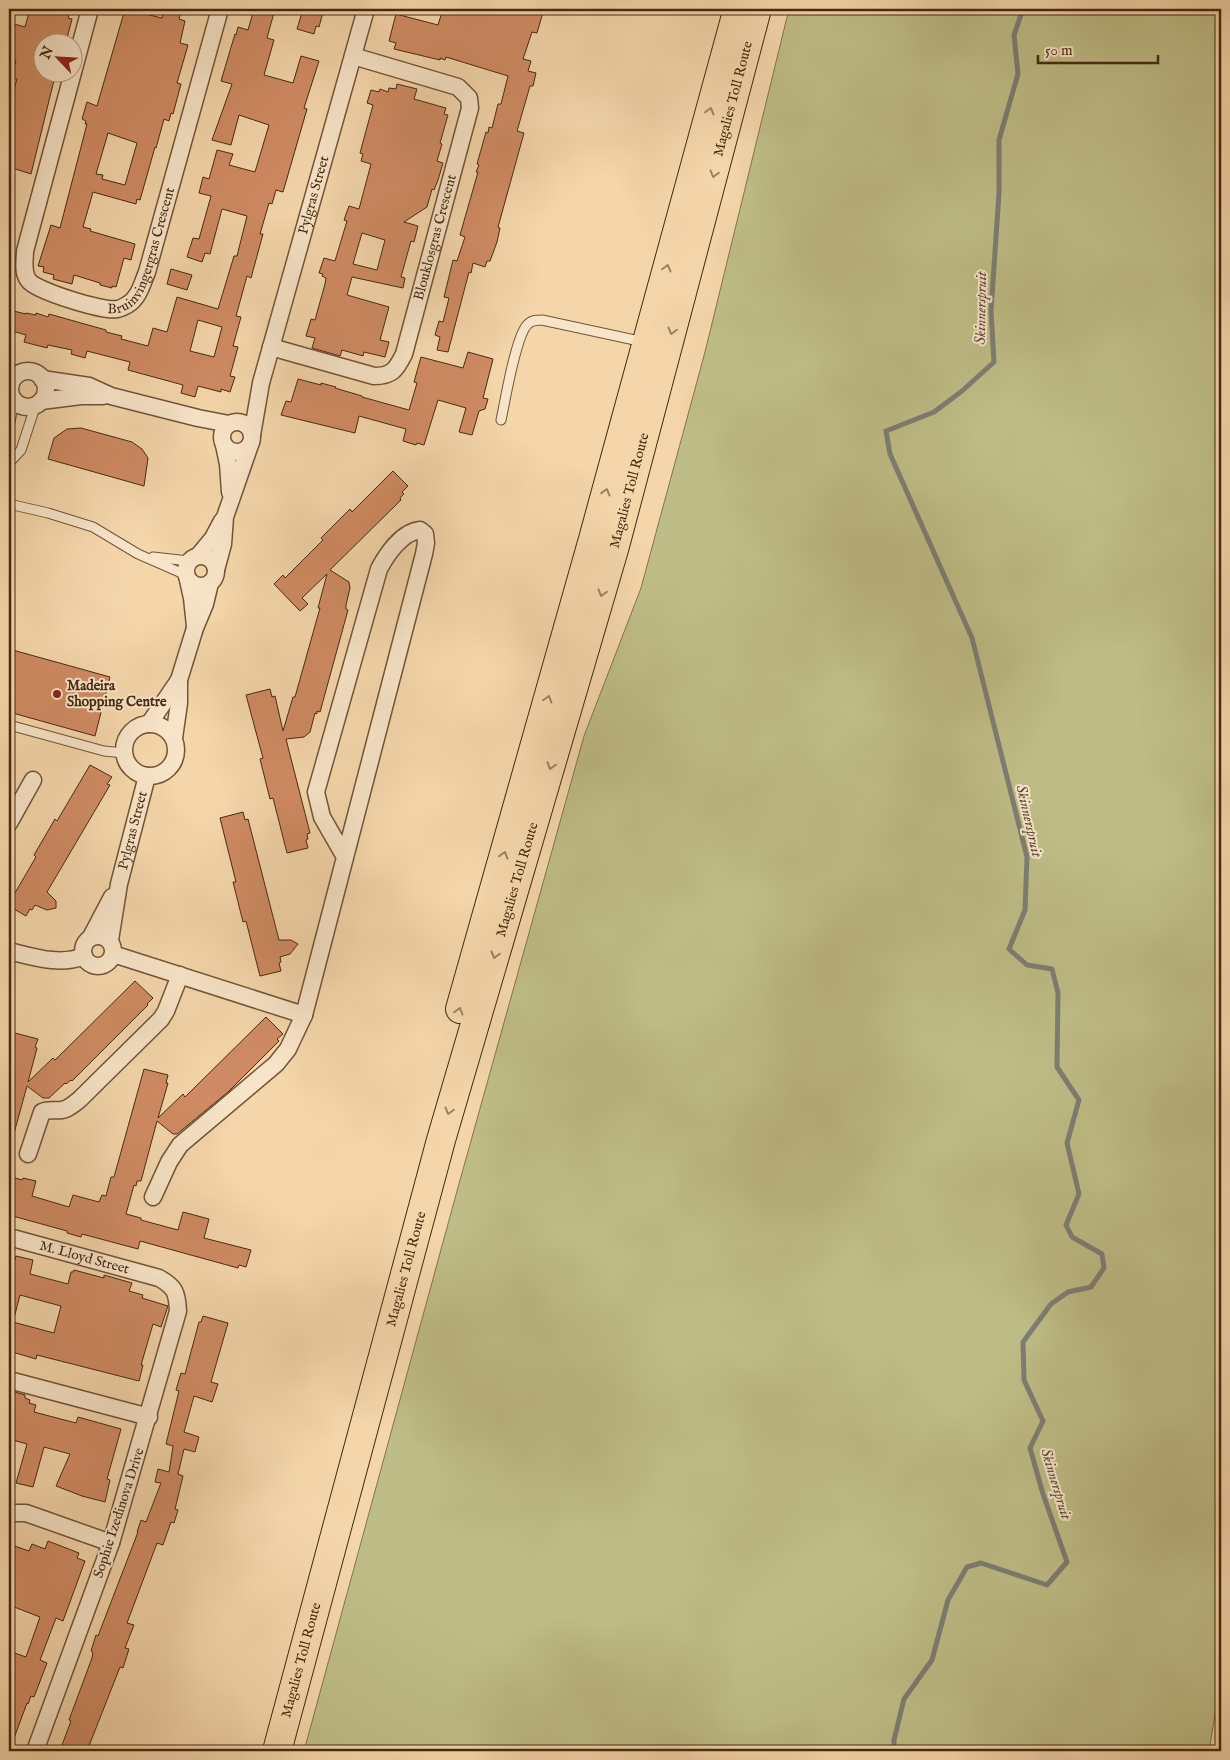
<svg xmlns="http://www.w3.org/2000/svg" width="1230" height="1760" viewBox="0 0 1230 1760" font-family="'IM FELL English',serif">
<rect width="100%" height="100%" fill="#f5d6ab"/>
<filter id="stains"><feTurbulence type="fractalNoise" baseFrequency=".004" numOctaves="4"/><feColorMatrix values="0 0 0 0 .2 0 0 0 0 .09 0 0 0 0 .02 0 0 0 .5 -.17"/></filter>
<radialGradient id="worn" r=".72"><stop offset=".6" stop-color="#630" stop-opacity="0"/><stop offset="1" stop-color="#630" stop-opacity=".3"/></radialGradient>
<!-- green -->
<path fill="#bfbd87" stroke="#83734c" d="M789,9H1221V1678L1209,1751H304L457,1191L584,736L641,588L705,352Z"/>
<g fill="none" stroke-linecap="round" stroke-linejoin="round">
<!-- stream -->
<path stroke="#7e7e74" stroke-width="5" d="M894,1751V1740L904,1699L932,1660L948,1600L967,1567L981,1563L1047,1585L1067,1562L1043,1494L1030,1448L1043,1421L1024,1380L1023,1342L1051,1304L1068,1292L1091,1287L1104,1268L1102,1254L1072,1237L1066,1225L1079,1194L1067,1143L1079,1100L1057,1067L1058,993L1052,969L1027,965L1009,949L1025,910L1027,857L972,638L890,454L886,431L934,412L962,391L994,362L991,311L999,193V140L1018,74L1014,35L1023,9"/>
</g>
<!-- building -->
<g fill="#d08b64" stroke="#472911" fill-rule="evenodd">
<path d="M30,9H53L70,13L68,18L72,19L66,42H42V72H56L31,174L9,167V106L17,79L11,77L16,61L9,59V25L13,26L14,24L25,27Z"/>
<path d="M125,9L162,18L164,9L181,12L179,19L185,21L180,43L188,45L177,83L181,84L173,114L171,113L169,121L164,119L156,148L155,147L140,200L137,199L136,204L93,192L83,227L91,229L90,231L135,244L131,260L124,258L116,287L112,286V288L100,285V283L74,275L72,284L53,279L54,275L43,272L44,267L38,266L51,225L60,228L87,124H85L86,121L82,119L87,102L97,106ZM108,133L137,143L125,185L102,179L103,175L96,174Z"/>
<path d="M254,9H275L267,38L274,40L264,75L293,83L301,56L319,61L304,108L307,109L283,192L276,190L272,204L269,203L260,234H263L251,278L247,276L236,316L241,317L233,346L238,347L230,376L235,377L230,392L221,389V392L198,386L195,397L181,393L183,385L128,370L130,362L87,351L85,358L71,354L72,350L48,345L47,348L24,342L26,335L9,330V310L26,314V313L36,315V313L48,317L49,314L106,330V332L122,336L121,339L148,346L153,328L167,332L177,297L218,309L234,256H237L247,216L222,209L210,254L205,253L202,262L187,257L193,238L199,239L211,196L199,193L203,177L209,179L217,150L233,154L229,165L255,172L269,125L239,115L231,145L212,140L232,84L221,81L235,34L236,35L238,27L248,30ZM198,320L222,327L214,357L190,351Z"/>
<path d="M303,9H324L319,27L316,26L314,34L297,29Z"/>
<path d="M443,9H544L537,33L532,32L523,59L531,61L528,71L536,73L533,86H530L517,131L524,133L498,227L500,228L497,242L490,261H487L485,267L473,263L471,273L469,272L448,352L437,350L440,337L435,335L439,321L443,322L449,298L444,297L453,260L457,261L465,237L460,235L478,172H476L479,165L477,164L486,132L488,133L489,127L492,128L498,104H501L508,76L446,57L445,60L440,58V60L394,49L396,43L389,41L396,14L438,25Z"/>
<path d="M397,84L417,89L414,99L446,108L444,114L448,115L440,143L442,144L437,161L443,163L438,180L434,190L432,189L427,207L404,222L418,226L414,242L411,241L401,277L405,278L403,288L352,277L347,295L389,307L380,340L389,342L385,357L364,352L363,356L342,350L340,356L312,348L315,338L306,336L311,319L315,320L325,284L326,278L322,276L323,274L319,273L324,258L335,261L347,221L344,220L349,206L359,209L371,164L361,161L363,154L360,153L373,105L367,103L371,90L379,92L380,89L388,92L389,88L396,89ZM362,233L385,240L377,270L353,264Z"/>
<path d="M171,269L192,275L187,290L167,284Z"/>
<path d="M468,352L493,359L483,398L488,399L485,409L479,411L472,435L459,432L466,408L438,400L424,445L417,443L416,445L403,441L406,429L359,416L355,433L281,415L286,401L291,402L298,379L321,385V383L336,387L335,388L362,396V397L409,410L417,383L414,382L421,357L463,368Z"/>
<path d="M81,428L132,442L142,449L148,458L144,486L48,459L54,438L67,429Z"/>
<path d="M393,471L408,486L402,492L404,494L400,498L401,500L330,570L349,582L350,588L346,605V609L348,610L320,712L317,711V714L315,713L310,732L304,737L286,739L310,833L307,834L308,839L306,840L308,848L287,853L273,798L270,799L260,759L263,758L246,695L270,689L272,697L275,696L283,731L293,697H295L320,608H318L327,574L302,598L308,604L300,611L274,584L283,575L285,578L323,540L321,538L350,509L352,512Z"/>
<path d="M9,649L110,677L95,736L9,712Z"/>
<path d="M90,765L112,777L107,784L110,785L47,892L56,901V908L47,910L35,905L32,910L30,909L26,916L9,906V903L36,857L34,855L55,819L57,821Z"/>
<path d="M243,812L245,820L248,819L279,940H291L298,944L290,954L280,957L281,962L279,963L281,971L260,976L246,921L243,922L233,882H236L220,818Z"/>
<path d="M135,981L153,998L147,1004L148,1005L72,1081L71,1080L66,1084L65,1083L49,1098H43L27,1086L13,1137L9,1136V1040L11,1032L38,1039L35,1047L37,1048L28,1082L53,1058L55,1060Z"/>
<path d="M266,1017L283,1034L277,1039L279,1041L228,1092L177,1134H173L157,1121L141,1181H137L136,1186L134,1185L126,1214L141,1218V1220L178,1230L183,1212L209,1219L204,1238L251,1250L246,1267L239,1265L238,1268L140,1241L138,1249L82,1234L81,1237L67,1233V1231L9,1215V1176L22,1180L23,1178L36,1181L32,1196L69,1207L73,1195L99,1202L102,1195L106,1196L111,1177H114L144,1069L168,1075L166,1083H168L158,1118L183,1094L185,1097Z"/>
<path d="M16,1256L33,1260L30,1274L68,1284L71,1272H73L74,1270L104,1278V1275L132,1283L129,1291L143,1295L142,1298L168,1306L161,1327L153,1324L141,1365H143L139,1381L37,1355L36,1359L9,1351V1258L15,1260ZM20,1295L61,1306L54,1333L13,1322Z"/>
<path d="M203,1316L228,1323L211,1382L218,1384L212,1402L194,1396L184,1432L199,1437L195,1452L184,1449L178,1474L183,1476L175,1509L178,1510L174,1523L171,1522L163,1545L157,1543L127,1623L134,1625L125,1648L129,1649L123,1668L120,1667L87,1751H70L71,1748L62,1745L71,1721L69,1720L92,1658L93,1652L91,1651L96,1635L98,1636L138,1532H137L141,1520L146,1522L161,1483L155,1482L158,1469L169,1472L173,1446L166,1444L179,1391L176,1390L181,1373L185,1374L199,1322H201Z"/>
<path d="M11,1391L25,1395V1398L30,1400L29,1403L36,1405L34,1412L76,1423L78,1417L121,1429L107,1479L110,1480L105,1502L82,1496L56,1486L70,1454L44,1447L33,1487L16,1483L27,1444L9,1439V1399Z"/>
<path d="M48,1541L79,1553L77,1558L85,1561L63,1621L56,1618L40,1660L47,1663L34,1697L31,1696L28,1704L27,1703L10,1749L9,1748V1684L14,1670L9,1669V1651L26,1657L40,1617L9,1605V1544L29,1551L32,1544L45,1549Z"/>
</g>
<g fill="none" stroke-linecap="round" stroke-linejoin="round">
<!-- service casing -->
<g stroke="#725438" stroke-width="11">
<g id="service">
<path d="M501,420C505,402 516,334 528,324C532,320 537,320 542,320L644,342"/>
<path d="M9,428L14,401"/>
<path d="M9,463L21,450L36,404"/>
<path d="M9,504L48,513L93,527L138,554L186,575"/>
<path d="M153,557L189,561"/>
<path d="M9,725L104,751L124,753"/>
</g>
</g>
<!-- minor casing -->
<g stroke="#725438" stroke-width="19">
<g id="minor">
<path id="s1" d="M90,9L25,251C25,260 22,273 29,281C37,291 104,312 117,309C120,309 125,306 127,305C139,298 142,284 147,272L220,9"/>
<path id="s2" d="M271,347L374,376C392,376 396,370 404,354L470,108L469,98L458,87L353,56"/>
<circle cx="28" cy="389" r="18"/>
<path d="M42,379L89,386L111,396L198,418L229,424"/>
<path d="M41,401L81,396H103"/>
<circle cx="237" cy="437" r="15"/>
<path id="s3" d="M252,435L261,383L366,9"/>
<path d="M224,445L228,464L230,492"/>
<circle cx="201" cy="571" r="15"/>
<path d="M198,556L213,538L222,521"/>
<path d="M216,570L223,544L225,517L250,445"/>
<path d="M188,580L192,598L195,626"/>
<circle cx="150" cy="750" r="26"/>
<path d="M149,724L179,680"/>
<path d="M174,738L179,703V680L195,628L205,604L210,583"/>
<path d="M9,823L33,780"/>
<circle cx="98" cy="951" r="15"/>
<path d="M91,937L112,897"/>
<path id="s4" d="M110,940L119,884L147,776"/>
<path d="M9,951C34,957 60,966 84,956"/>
<path d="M113,954L304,1015"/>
<path d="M28,1154L42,1112C49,1109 55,1111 62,1110C69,1109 75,1103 80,1099L161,1019L166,1011L180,975"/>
<path d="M153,1197L169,1162L180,1145L276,1064L288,1049L304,1015L424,554L426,543L425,534L420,530C402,532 387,554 379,569L316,792L322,817L345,857"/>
<path id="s5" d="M9,1237L159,1278C175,1287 177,1292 178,1311L111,1543L35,1751"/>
<path d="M9,1380L149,1417"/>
<path d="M9,1513H26L111,1543"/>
</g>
</g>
<!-- motorway casing -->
<g stroke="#472911" stroke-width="30">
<g id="motorway">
<path d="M460,1009L593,539L737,12"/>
<path id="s6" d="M277,1751L441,1140L615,546L757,9"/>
</g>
</g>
<!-- service -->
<use href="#service" stroke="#f8e4c8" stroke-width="9"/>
<!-- minor -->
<use href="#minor" stroke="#f8e4c8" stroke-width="16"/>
<!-- motorway -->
<use href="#motorway" stroke="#f5d6ab" stroke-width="28"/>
</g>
<!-- one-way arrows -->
<defs><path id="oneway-chevron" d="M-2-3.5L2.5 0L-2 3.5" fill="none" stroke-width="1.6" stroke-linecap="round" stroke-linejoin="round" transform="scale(1.25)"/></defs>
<g stroke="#9e805e">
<use href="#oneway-chevron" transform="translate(710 111) rotate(-75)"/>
<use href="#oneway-chevron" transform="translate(714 174) rotate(105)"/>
<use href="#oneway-chevron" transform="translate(667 268) rotate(-75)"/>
<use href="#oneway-chevron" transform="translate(672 331) rotate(105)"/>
<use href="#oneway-chevron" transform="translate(606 492) rotate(-75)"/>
<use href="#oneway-chevron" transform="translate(602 593) rotate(106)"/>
<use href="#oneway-chevron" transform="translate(548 699) rotate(-74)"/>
<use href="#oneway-chevron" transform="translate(551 766) rotate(106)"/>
<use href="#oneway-chevron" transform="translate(504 855) rotate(-74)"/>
<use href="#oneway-chevron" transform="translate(495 955) rotate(106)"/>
<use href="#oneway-chevron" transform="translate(459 1011) rotate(-74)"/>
<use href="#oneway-chevron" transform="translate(449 1111) rotate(106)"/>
</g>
<!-- markers -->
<circle fill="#8f2418" stroke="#f8e4c8" stroke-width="2" cx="57" cy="694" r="5"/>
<g text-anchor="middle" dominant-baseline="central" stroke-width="4" stroke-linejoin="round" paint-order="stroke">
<!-- street labels -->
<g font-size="14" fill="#472911" stroke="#f8e4c8">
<text stroke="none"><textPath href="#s6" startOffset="1714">Magalies Toll Route</textPath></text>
<text stroke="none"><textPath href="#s3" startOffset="248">Pylgras Street</textPath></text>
<text stroke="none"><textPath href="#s2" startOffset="268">Blouklosgras Crescent</textPath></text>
<text stroke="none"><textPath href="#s1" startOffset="439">Bruinvingergras Crescent</textPath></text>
<text stroke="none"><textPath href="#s6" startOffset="1309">Magalies Toll Route</textPath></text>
<text stroke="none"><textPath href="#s4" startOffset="112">Pylgras Street</textPath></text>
<text stroke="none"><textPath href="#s6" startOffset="904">Magalies Toll Route</textPath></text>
<text stroke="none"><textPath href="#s5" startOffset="78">M. Lloyd Street</textPath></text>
<text stroke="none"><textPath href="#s6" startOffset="499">Magalies Toll Route</textPath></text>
<text transform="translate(119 1513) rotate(-72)">Sophie Izedinova Drive</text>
<text stroke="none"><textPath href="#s6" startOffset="94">Magalies Toll Route</textPath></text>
</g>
<!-- poi labels -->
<g font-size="14" font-weight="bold" fill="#472911" stroke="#f8e4c8" text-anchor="start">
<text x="67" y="686">Madeira<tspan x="67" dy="16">Shopping Centre</tspan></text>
</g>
<!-- water labels -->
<g font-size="15" font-style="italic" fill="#5e4c3a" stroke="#f8e4c8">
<text transform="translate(981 308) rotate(-89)">Skinnerspruit</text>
<text transform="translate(1029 821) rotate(77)">Skinnerspruit</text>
<text transform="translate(1056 1484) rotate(73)">Skinnerspruit</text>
</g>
</g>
<!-- margin -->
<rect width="1230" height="1760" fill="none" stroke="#f5d6ab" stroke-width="30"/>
<rect x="10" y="10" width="1210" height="1740" fill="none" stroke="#472911" stroke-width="2.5"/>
<rect x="15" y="15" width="1200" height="1730" fill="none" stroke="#472911"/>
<!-- north arrow -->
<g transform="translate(58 58) rotate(295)"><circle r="24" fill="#f8e4c8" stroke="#b1997f"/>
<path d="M0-4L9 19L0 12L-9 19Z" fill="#8f2418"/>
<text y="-8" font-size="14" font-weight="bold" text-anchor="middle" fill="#472911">N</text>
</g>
<!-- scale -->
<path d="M1038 55v8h120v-8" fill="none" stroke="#472911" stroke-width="2.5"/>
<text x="1045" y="55" font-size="15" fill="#472911" stroke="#f8e4c8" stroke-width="4" paint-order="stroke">50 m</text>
<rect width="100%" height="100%" filter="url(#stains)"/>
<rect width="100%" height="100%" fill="url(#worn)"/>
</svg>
